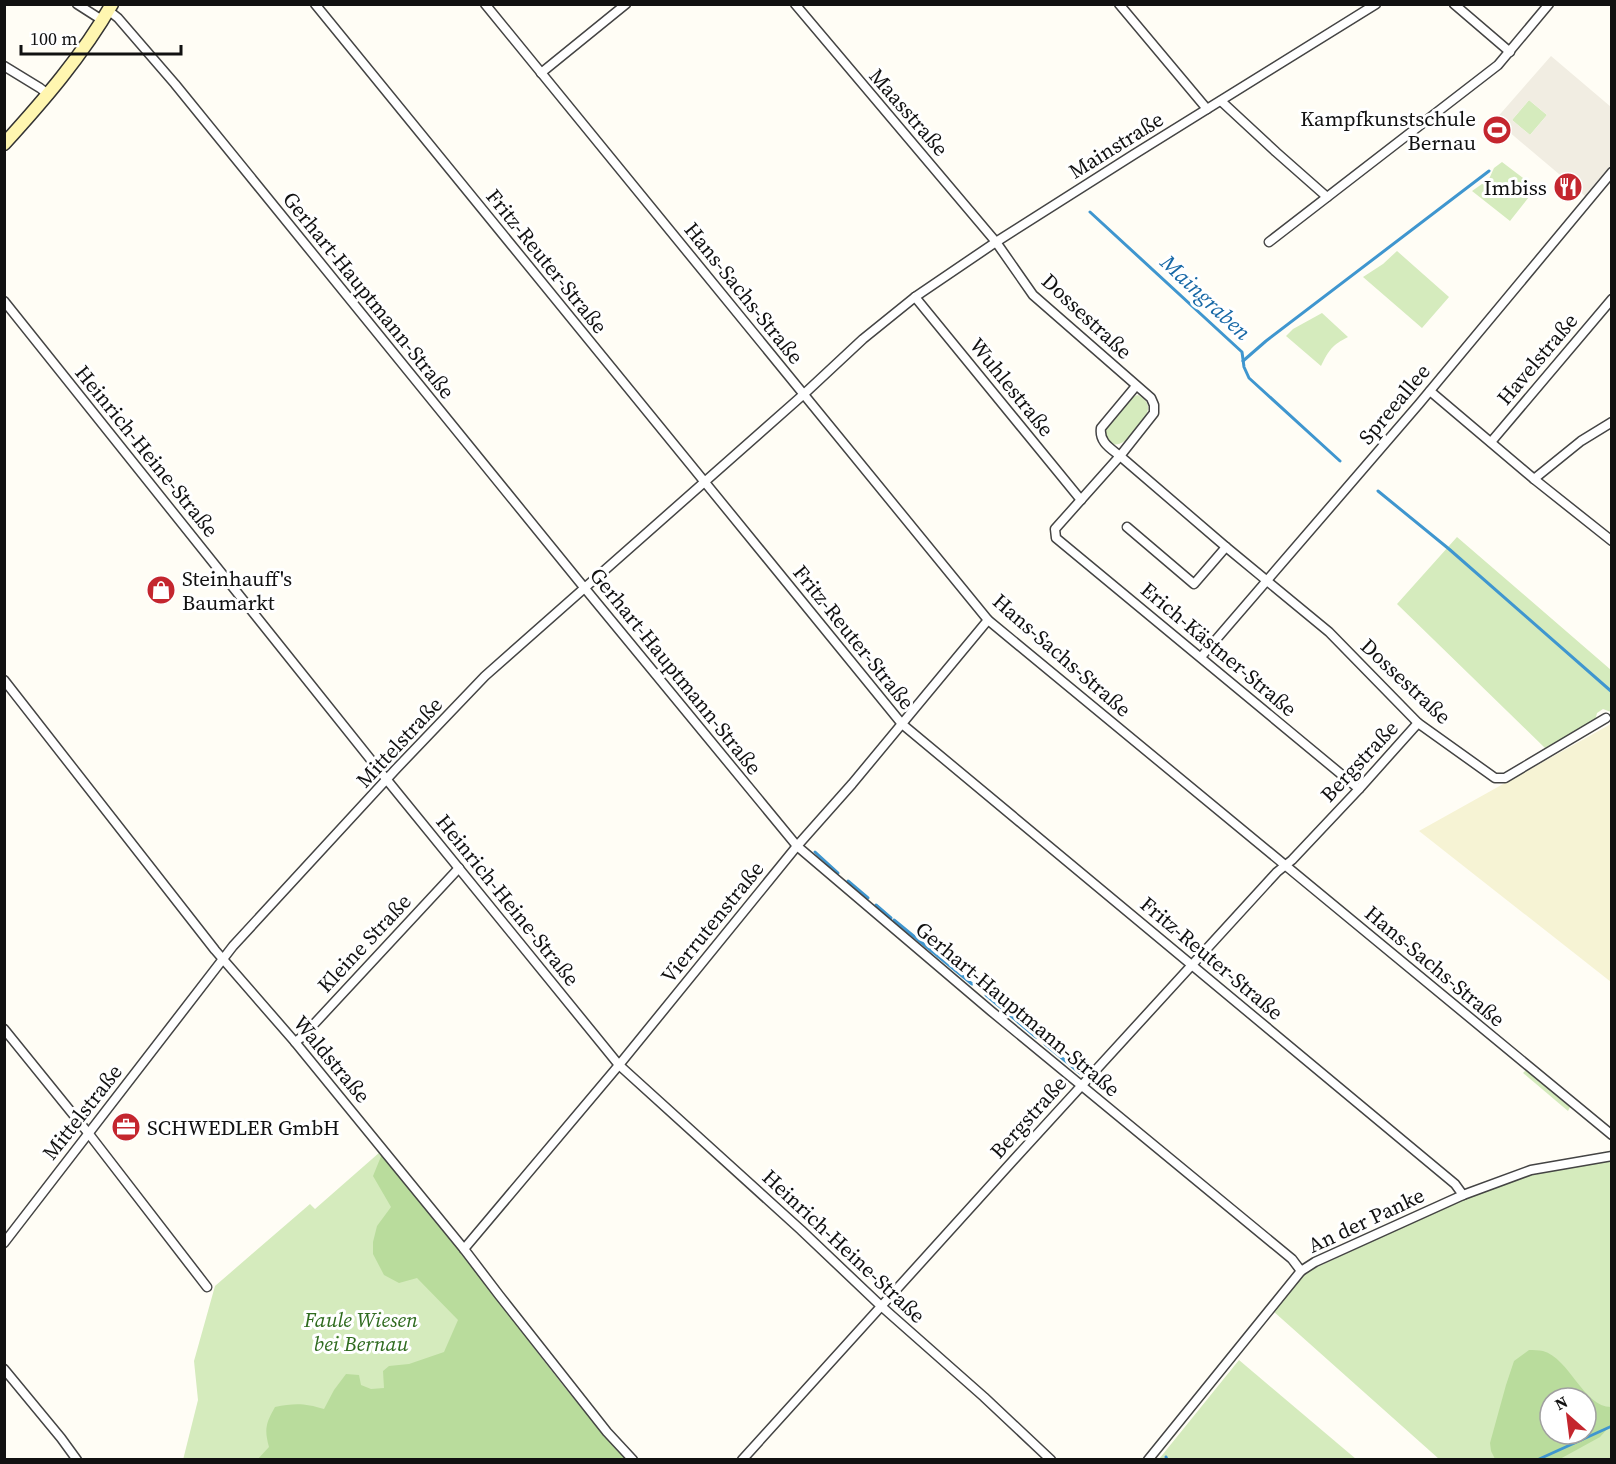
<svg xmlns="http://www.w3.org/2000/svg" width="1616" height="1464" viewBox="0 0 1616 1464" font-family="'Source Serif 4',serif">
<rect width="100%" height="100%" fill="#fffdf5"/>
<!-- farmland -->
<path fill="#f6f3d4" d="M1611,724H1612L1611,982L1419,831Z"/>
<!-- green -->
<g fill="#d5ebbd" fill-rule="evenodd">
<path d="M1529,100L1547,115L1530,135L1512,120Z"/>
<path d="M1502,162L1536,188L1510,221L1472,191L1489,179L1494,168Z"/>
<path d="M1397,251L1449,297L1422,328L1363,277L1383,264Z"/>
<path d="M1322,313L1348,337C1332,345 1329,350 1321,366L1286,336L1293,329Z"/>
<path d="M1138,395C1143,398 1149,402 1148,409C1147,421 1116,460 1107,438C1105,434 1105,427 1107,424C1110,418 1124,402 1129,398C1130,398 1137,395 1138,395Z"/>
<path d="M1457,537L1611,670V712L1603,709L1597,713L1595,721L1545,748L1397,604Z"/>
<path d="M1526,1070L1570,1107L1568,1111L1523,1073Z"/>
<path d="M380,1152L525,1340L602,1435L626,1460H183L198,1400L194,1361L215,1286L310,1204L315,1209Z"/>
<path d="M1611,1160V1459H1439L1273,1311L1296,1282L1311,1270L1469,1196L1530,1175ZM1550,1398H1586V1434H1550Z"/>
<path d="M1239,1360L1356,1459H1159Z"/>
</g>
<!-- forest -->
<g fill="#b9dc9c" fill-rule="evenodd">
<path d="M382,1154C409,1187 438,1219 463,1253C517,1323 566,1397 629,1459L257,1460L269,1447C264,1429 266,1423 275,1407C294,1403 305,1403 324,1409L334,1390L346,1374L359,1375L361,1385L371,1389L384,1388L383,1371L389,1366L409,1364L444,1352L458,1320L417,1278L399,1283L384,1275L373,1254V1242L377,1226L391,1207L373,1176Z"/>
<path d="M1529,1350C1533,1350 1539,1350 1543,1351C1569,1358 1584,1407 1611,1407V1425L1600,1437L1560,1459H1495L1491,1451L1490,1443L1506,1385L1514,1361ZM1550,1398H1586V1434H1550Z"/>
</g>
<!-- plaza -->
<path fill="#f1ede2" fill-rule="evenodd" d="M1551,56L1611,107V165L1585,196L1495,120ZM1529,100L1547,115L1530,135L1512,120Z"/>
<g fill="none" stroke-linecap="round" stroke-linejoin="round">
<!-- stream -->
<g stroke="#3f96cf" stroke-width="3">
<path d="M1090,212L1242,352L1244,367L1249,378L1340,461"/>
<path d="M1243,361L1266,341L1489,171"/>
<path d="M1378,491L1449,549L1612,692"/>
<path d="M815,852L838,873"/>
<path d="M848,881L868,898"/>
<path d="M876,905L891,918"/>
<path d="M894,920L972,984"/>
<path d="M986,995L1036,1037"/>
<path d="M1045,1044L1080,1073"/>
<path d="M1166,1457L1167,1460"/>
<path d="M1537,1460L1612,1426"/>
</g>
<!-- minor casing -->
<g stroke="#444" stroke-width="11">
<g id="minor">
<path d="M77,4L102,20"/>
<path d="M315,4L902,724L1455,1184L1463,1195"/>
<path d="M485,4L988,620L1612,1135"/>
<path d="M795,4L996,242L1033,295L1151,398L1154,405V413L1120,456L1226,547L1329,632L1418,723L1495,778H1505L1606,718"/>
<path d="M1119,4L1207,109"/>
<path d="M1454,4L1510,52"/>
<path d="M108,10L118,18L175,84L578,580L797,846L991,1011L1292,1259L1301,1271"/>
<path d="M4,66L40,88L49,95"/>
<path d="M541,73L626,4"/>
<path d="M1221,101L1276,152L1327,197"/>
<path d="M1269,242L1498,65L1549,4"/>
<path d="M915,297L1081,500"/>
<path d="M4,301L387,780L619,1065L801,1230L881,1306L984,1397L1051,1460"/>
<path d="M1136,386L1101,428C1099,442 1110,448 1120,456L1055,529L1056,538L1359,789"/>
<path d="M1430,391L1534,479L1612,541"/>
<path d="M1491,442L1612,299"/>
<path d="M1534,479L1581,441L1612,422"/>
<path d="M1127,527L1194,584L1226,547"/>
<path d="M1201,657L1419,404L1612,172"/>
<path d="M4,680L215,950L295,1042L464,1249L499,1295L607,1432L633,1460"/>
<path d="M4,1029L89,1134L207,1287"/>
<path d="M295,1042L302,1037L459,868"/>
<path d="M4,1243L233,946L396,769L485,676L804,394L863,339L915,297L996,242L1133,155L1376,4"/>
<path d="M464,1249L619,1065L797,846L852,784L988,620"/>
<path d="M4,1369L61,1438L77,1460"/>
<path d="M742,1460L1019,1154L1277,872L1292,860L1359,789L1418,723"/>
<path d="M1148,1460L1301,1271L1315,1262L1463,1195L1531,1170L1612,1156"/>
</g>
</g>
<!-- secondary casing -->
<g stroke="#333" stroke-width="15">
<path id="secondary" d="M4,144C44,100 82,56 112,4"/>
</g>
<!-- minor -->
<use href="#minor" stroke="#fff" stroke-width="8"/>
<!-- secondary -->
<use href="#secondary" stroke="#fff6b0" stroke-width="12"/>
</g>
<!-- icons -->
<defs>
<g id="stadium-disc" transform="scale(1.5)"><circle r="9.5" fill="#c4262e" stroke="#fff"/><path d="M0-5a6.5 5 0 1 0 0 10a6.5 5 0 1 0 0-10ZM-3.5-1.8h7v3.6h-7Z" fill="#fff"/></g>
<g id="restaurant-disc" transform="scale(1.5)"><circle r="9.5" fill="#c4262e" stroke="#fff"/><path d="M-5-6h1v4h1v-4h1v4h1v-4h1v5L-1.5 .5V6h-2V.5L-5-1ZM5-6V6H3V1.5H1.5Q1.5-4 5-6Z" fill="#fff"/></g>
<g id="shop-disc" transform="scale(1.5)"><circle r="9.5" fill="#c4262e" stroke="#fff"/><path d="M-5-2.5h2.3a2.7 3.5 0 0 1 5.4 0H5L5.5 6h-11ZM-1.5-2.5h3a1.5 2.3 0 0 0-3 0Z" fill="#fff"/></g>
<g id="office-disc" transform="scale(1.5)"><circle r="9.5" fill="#c4262e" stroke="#fff"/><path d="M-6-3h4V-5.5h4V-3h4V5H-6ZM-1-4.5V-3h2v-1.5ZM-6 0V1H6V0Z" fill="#fff"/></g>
</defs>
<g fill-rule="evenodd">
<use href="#stadium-disc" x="1497" y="130"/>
<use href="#restaurant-disc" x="1568" y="187"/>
<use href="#shop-disc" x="161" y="590"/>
<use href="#office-disc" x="126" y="1127"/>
</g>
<g text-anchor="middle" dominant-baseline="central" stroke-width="6" stroke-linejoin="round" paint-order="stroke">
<!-- street labels -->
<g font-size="21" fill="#111" stroke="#fff">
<text transform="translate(909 112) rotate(49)">Maasstraße</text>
<text transform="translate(1116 145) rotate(-32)">Mainstraße</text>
<text transform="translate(547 261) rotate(51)">Fritz-Reuter-Straße</text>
<text transform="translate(744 293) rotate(51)">Hans-Sachs-Straße</text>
<text transform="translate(369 295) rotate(51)">Gerhart-Hauptmann-Straße</text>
<text transform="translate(1087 316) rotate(43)">Dossestraße</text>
<text transform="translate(1537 359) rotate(-50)">Havelstraße</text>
<text transform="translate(1012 387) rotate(51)">Wuhlestraße</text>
<text transform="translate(1394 404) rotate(-50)">Spreeallee</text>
<text transform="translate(147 451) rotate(51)">Heinrich-Heine-Straße</text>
<text transform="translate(854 637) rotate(51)">Fritz-Reuter-Straße</text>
<text transform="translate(1219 649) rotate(40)">Erich-Kästner-Straße</text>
<text transform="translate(1062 655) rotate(41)">Hans-Sachs-Straße</text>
<text transform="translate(676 671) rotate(51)">Gerhart-Hauptmann-Straße</text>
<text transform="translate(1406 681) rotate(43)">Dossestraße</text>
<text transform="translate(399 742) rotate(-47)">Mittelstraße</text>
<text transform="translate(1359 761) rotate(-47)">Bergstraße</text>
<text transform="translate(508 900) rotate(51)">Heinrich-Heine-Straße</text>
<text transform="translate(712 922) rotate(-51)">Vierrutenstraße</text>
<text transform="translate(364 943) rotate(-47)">Kleine Straße</text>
<text transform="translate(1212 958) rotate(40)">Fritz-Reuter-Straße</text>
<text transform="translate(1435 966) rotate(40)">Hans-Sachs-Straße</text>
<text transform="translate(1018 1009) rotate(40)">Gerhart-Hauptmann-Straße</text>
<text transform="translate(332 1059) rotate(50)">Waldstraße</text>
<text transform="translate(82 1112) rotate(-52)">Mittelstraße</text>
<text transform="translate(1028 1117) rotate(-48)">Bergstraße</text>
<text transform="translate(1366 1220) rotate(-25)">An der Panke</text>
<text transform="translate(844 1246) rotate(43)">Heinrich-Heine-Straße</text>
</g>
<!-- poi labels -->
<g font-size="21" fill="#111" stroke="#fff" text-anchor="end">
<text x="1476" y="118">Kampfkunstschule<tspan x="1476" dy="24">Bernau</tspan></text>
<text x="1547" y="187">Imbiss</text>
<text x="182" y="578" text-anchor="start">Steinhauff's<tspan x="182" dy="24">Baumarkt</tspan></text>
<text x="147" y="1127" text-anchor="start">SCHWEDLER GmbH</text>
</g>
<!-- park labels -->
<g font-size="21" font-style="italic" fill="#2f6b1f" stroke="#fff">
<text x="361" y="1319">Faule Wiesen<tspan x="361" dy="24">bei Bernau</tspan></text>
</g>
<!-- water labels -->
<g font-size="22" font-style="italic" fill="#1768a6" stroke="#fff">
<text transform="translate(1206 297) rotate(43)">Maingraben</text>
</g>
</g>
<!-- border -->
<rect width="1616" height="1464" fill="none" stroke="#111111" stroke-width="12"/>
<!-- north arrow -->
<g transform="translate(1568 1416) rotate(332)"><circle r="28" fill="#ffffff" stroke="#a0a0a0" stroke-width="1.5"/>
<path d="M0-4.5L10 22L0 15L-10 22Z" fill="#c4262e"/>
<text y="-9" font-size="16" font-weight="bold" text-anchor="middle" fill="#111111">N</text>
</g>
<!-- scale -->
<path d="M21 45v9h160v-9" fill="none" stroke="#111111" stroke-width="3"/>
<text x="30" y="45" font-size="18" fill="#111111" stroke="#ffffff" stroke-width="4.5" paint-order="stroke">100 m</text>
</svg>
